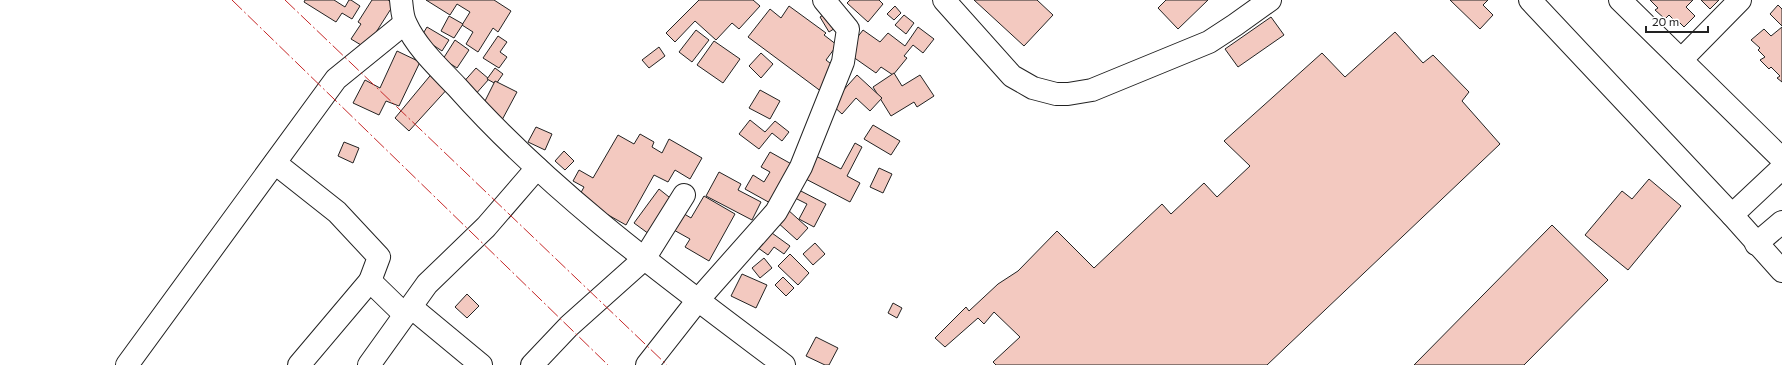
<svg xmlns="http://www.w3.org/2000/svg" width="1782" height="365" viewBox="0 0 1782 365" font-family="Commissioner,sans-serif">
<rect width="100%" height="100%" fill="#fff"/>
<!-- building -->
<g fill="#f3c9c0" stroke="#222">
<path d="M305,0H334L345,7L349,0H351L360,6L352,19L342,13L336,22L304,2Z"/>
<path d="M372,0H388L394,4L366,48L351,39L361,24L358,22Z"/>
<path d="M426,0H494L511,11L498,32L493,28L478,52L466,44L473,32L462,25L470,12L457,4L450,15Z"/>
<path d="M699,0H753L760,6L739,29L732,23L716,40L695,21L675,42L666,33Z"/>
<path d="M850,0H879L883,4L868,22L847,3Z"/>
<path d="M974,0H1037L1053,15L1024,46Z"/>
<path d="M1166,0H1208L1178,29L1158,8Z"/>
<path d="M1450,0H1488L1483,5L1493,15L1480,29Z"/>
<path d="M1650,0H1693L1686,7L1695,16L1684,27L1678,21L1677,23L1669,15L1665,19L1655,10L1658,8Z"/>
<path d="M1701,0H1719L1710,9Z"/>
<path d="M1778,5L1782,9V26L1770,14Z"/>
<path d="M789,6L826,33L824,35L837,45L826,60L839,70L822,92L748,37L770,9L781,18Z"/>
<path d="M895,6L901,13L894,20L887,14Z"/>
<path d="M831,10L840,25L829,32L820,17Z"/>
<path d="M904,15L914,23L906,34L895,25Z"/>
<path d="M449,16L463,24L454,38L441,31Z"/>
<path d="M1271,17L1284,35L1238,67L1225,49Z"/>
<path d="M427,27L449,40L442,51L421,37Z"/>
<path d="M918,27L934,39L923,53L913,45L904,56L907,58L893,75L881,67L876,73L846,52L863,30L880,42L888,33L905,46Z"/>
<path d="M1782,27V82L1777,78L1780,76L1771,67L1769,69L1760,60L1765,57L1758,50L1760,48L1751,40L1764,29L1771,36Z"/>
<path d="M696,30L709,40L692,62L679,52Z"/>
<path d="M1395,32L1423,63L1433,55L1469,92L1462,101L1500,144L1267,365H996L993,362L1020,337L994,312L984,324L978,318L945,347L935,338L966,307L969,311L998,284L1018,271L1057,231L1094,268L1162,204L1171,214L1204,183L1217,197L1250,166L1224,141L1322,53L1345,77Z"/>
<path d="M498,36L507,42L500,52L507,57L499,68L483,58Z"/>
<path d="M455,40L469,50L457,68L443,59Z"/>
<path d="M714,41L740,59L723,83L697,65Z"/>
<path d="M659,47L665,56L649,68L642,60Z"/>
<path d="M397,51L420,62L399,106L386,101L379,115L353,103L365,80L380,88Z"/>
<path d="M761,53L773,64L761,78L749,66Z"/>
<path d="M476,68L489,79L474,96L461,85Z"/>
<path d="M495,68L503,74L496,84L487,79Z"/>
<path d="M434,71L450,86L409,131L395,118Z"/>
<path d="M894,73L902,86L920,75L934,96L917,107L914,102L891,116L873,87Z"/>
<path d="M857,75L882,98L870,111L856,98L842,114L831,104Z"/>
<path d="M495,81L517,92L502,120L481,109Z"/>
<path d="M760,90L780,101L770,119L749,108Z"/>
<path d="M750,120L765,132L775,121L789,132L782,141L772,133L759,149L739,134Z"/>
<path d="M873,125L900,141L891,155L864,139Z"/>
<path d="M536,127L552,134L545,150L528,142Z"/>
<path d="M640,134L654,142L652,147L662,153L669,139L702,158L690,179L675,170L668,182L654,175L626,225L578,198L584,187L573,181L579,170L593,178L618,135L634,144Z"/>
<path d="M344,142L359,148L353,163L338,156Z"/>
<path d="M855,143L862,147L847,176L860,183L850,202L800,176L812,154L841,169Z"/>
<path d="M564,151L574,161L565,170L555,161Z"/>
<path d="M770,152L795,166L772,204L745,189L753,175L764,182L770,172L761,167Z"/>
<path d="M879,168L892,174L883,193L870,187Z"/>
<path d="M719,172L741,184L738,190L761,202L752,220L706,196Z"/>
<path d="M1649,179L1681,206L1628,270L1585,235L1622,191L1632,199Z"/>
<path d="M659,189L674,201L649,234L634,223Z"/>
<path d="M797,189L826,204L814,227L799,219L807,204L793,197Z"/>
<path d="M704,196L735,214L709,261L685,247L690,239L672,229L681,212L691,218Z"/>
<path d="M787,209L808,228L797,240L776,221Z"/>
<path d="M1552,225L1608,280L1524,365H1414Z"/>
<path d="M765,228L790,246L784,254L774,247L768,255L754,245Z"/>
<path d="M815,243L825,254L813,265L803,254Z"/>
<path d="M790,254L809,273L798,285L778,266Z"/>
<path d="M764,258L772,268L760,278L752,268Z"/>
<path d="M742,274L767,285L756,308L731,296Z"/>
<path d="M783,277L794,288L786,296L775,285Z"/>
<path d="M467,294L479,306L467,318L455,307Z"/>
<path d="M893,303L902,308L897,318L888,313Z"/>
<path d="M816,337L838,348L829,365H825L806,356Z"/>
</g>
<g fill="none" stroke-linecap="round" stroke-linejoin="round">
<!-- minor casing -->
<g stroke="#222" stroke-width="24">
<g id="minor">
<path d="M401,0C402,7 402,17 406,24C417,48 439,68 457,87C551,193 671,280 784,365"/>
<path d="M944,0L1012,76L1033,88L1056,94H1068L1092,90L1209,42L1235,25L1270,0"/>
<path d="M1620,0L1782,159"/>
<path d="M1681,60L1740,0"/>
<path d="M275,163L337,212L379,257L370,281L299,365"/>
<path d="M1732,215L1782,168"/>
<path d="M1756,244L1782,222"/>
<path d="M370,281L405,315"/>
<path d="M411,307L481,365"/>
<path d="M127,365L336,79L405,23"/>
<path d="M369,365L427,284L486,227L537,168"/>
<path d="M532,365L569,326L644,259L684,195"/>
<path d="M647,365L698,300L776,212L801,167L843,62L848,29L824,0"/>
</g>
</g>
<!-- major casing -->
<g stroke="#222" stroke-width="24">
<path id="major" d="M1530,0L1732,215L1782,271"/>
</g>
<!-- minor -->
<use href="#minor" stroke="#fff" stroke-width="22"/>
<!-- major -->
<use href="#major" stroke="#fff" stroke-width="22"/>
<!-- power -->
<g stroke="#c62828" stroke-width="1" stroke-dasharray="14 3 2 3" stroke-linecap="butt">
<path d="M232,0L608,365"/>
<path d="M285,0L667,365"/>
</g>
</g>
<!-- scale -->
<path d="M1646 26v6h62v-6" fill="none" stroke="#222222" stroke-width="2"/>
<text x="1652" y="26" font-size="12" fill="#222222" stroke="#ffffff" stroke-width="3" paint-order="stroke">20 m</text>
</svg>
